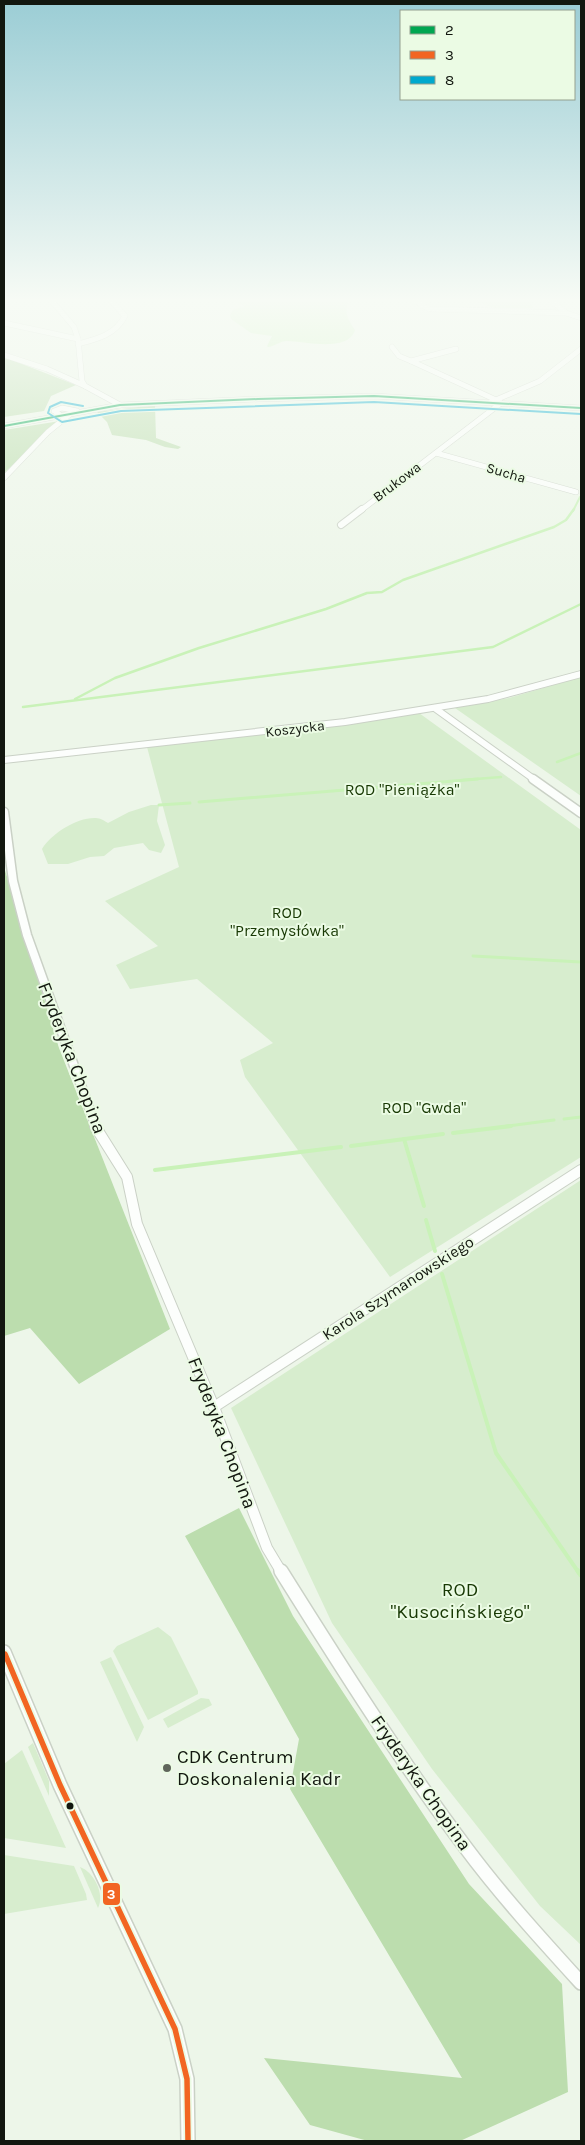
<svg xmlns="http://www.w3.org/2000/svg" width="585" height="2145" viewBox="0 0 585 2145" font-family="Karla,sans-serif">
<rect width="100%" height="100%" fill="#edf6e9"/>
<!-- green -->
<g fill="#d7edce">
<path d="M581,677V796L455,708L509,698Z"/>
<path d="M419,713L581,830V1157L390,1277L245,1077L240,1060L273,1043L197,979L130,989L116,965L158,946L105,901L179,867L147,747L354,724Z"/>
<path d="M151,805H159L157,821L165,845L161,853L149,850L143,843L114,848L104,856L90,857L68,864H48L42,849C51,834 77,817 96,818C100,818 105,821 108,823L129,812Z"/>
<path d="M581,1180V1945L540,1906L432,1769L332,1623L231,1408Z"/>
<path d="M158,1627L171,1637L198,1691V1694L148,1720L113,1651L117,1646Z"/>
<path d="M111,1657L144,1727L137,1742L100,1662Z"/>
<path d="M201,1698L209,1699L212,1705L168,1728L163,1719Z"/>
<path d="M33,1743L49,1781V1796L28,1747Z"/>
<path d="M22,1750L66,1848L4,1838V1764Z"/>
<path d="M4,1855L74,1866L86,1894L87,1900L4,1914Z"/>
<path d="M80,1867C94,1872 105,1894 98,1908Z"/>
</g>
<!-- forest -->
<g fill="#bcddae">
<path d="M4,357L76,385L51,396L44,411L4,417Z"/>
<path d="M155,405L156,438L181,447L178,449L165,447L146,440L112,435L107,422L97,412Z"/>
<path d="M60,421L4,473V430Z"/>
<path d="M4,867L59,1048L170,1329L79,1384L30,1328L4,1336Z"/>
<path d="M239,1508L293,1616L469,1884L562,1984L568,2092L460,2141H368L310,2125L264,2058L462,2078L290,1789L299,1739L185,1536Z"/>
</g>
<!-- water -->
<g fill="#c9f2b8">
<path d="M229,300H350C342,311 349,321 355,330C348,353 304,341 287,341C280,341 275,346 268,347L267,346L272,336L251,333L231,319L230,315L233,310L245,306Z"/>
<path d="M471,300H530L533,308H495Z"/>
</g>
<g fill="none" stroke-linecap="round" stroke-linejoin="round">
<!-- stream-far4 -->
<path stroke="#c9f2b8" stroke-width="2" d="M573,511L580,497"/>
<!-- stream-far3 -->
<g stroke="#c9f2b8" stroke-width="2.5">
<path d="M75,699L115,678L199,648L326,609L367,593L382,592L403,580L554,527L566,520L574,509"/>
<path d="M23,707L493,647L581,604"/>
<path d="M557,762L581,753"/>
<path d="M463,780L501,777"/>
</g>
<!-- stream-far2 -->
<g stroke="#c9f2b8" stroke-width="3">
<path d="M199,802L478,779"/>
<path d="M159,805L190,803"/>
<path d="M473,956L581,962"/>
<path d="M564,1119L581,1117"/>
<path d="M501,1127L554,1120"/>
</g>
<!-- stream-far1 -->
<g stroke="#c9f2b8" stroke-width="4">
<path d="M453,1133L511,1126"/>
<path d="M404,1139L424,1206"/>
<path d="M351,1146L443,1134"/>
<path d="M155,1170L341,1147"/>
<path d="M426,1220L435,1251"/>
<path d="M442,1274L496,1453L579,1573"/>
</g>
<!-- stream -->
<path stroke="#c9f2b8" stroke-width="5" d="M578,1571L581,1575"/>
<!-- minor-far4 casing -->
<g stroke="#cad1c6" stroke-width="6">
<g id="minor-far4">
<path d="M51,300L74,327L78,339L82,381L85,386L120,405"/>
<path d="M414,300L429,309L566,313L581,318"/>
<path d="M551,300L566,313"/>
<path d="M4,323L78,339"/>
<path d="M78,344C97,339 115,335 125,316L110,300"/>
<path d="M392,347L399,356L411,361"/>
<path d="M456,349L411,361L494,399"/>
<path d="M4,355L47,369L85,386"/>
<path d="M491,402L540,381L581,349"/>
<path d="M62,416L54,411L62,408L77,411"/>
<path d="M4,426L120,405L258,399L374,396L581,408"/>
<path d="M436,453L576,492"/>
<path d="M4,478L48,432L69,415"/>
<path d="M360,511L501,403"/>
</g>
</g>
<!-- minor-far3 casing -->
<g stroke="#cad1c6" stroke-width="8">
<g id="minor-far3">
<path d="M341,525L362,509"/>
<path d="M436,709L535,780"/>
<path d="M4,760L345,722L488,699L581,674"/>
</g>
</g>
<!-- minor-far2 casing -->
<g stroke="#cad1c6" stroke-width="11">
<g id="minor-far2">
<path d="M533,779L581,813"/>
<path d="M4,812L13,881L27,935L96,1127"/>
</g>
</g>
<!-- minor-far1 casing -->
<g stroke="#cad1c6" stroke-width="12">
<g id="minor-far1">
<path d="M95,1126L127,1177L137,1224L214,1407L267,1548L282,1573"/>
<path d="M214,1407L581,1170"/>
</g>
</g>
<!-- minor casing -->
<g stroke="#cad1c6" stroke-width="16">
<g id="minor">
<path d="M281,1571C340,1665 399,1759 466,1848C501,1895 541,1939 581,1983"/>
<path d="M4,1652L60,1785L175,2029L187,2079L188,2141"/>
</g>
</g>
<!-- minor-far4 -->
<use href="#minor-far4" stroke="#fcfefc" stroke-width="5"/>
<!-- minor-far3 -->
<use href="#minor-far3" stroke="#fcfefc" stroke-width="6"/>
<!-- minor-far2 -->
<use href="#minor-far2" stroke="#fcfefc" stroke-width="8"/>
<!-- minor-far1 -->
<use href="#minor-far1" stroke="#fcfefc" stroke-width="10"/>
<!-- minor -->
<use href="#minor" stroke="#fcfefc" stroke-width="13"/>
<!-- bus-1 casing -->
<g stroke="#ebfbe4" stroke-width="4">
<path id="bus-1" d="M4,426L120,405L258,399L374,396L581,408"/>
</g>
<!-- bus-2 casing -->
<g stroke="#ebfbe4" stroke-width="9">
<path id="bus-2" d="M5,1654L60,1785L175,2029L187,2079L188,2141"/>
</g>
<!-- bus-3 casing -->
<g stroke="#ebfbe4" stroke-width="4">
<path id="bus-3" d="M83,406L61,402L50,407L48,413L62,422L121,411L374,402L581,414"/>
</g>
<!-- bus-1 -->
<use href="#bus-1" stroke="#00a651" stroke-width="2"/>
<!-- bus-2 -->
<use href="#bus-2" stroke="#f26522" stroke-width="5.5"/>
<!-- bus-3 -->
<use href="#bus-3" stroke="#00a9ce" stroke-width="2"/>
</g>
<!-- sky -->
<linearGradient id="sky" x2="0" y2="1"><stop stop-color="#9bcdd5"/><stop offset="0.5" stop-color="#f7fbf5"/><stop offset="1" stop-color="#f7fbf5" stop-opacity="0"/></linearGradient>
<rect width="585" height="601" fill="url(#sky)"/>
<!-- markers -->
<circle fill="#5f655b" stroke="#ebfbe4" stroke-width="2" cx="167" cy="1768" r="5"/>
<circle fill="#12170f" stroke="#ebfbe4" stroke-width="2" cx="70" cy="1806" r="4.5"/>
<g text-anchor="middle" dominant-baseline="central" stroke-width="4" stroke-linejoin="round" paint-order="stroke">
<!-- far-street labels -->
<g font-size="14" fill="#12170f" stroke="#ebfbe4">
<text transform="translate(506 473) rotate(16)">Sucha</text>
<text transform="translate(397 482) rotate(-37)">Brukowa</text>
<text transform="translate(295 729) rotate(-7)">Koszycka</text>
</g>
<!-- park labels -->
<g font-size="16" fill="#183904" stroke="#ebfbe4">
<text x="402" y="789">ROD "Pieniążka"</text>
<text x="287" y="912">ROD<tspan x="287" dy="18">"Przemysłówka"</tspan></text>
<text x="424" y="1107">ROD "Gwda"</text>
</g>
<!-- street labels -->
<g font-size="16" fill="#12170f" stroke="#ebfbe4">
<text transform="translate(398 1288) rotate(-33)">Karola Szymanowskiego</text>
</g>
<!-- near-street labels -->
<g font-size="19" fill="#12170f" stroke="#ebfbe4">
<text transform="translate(72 1058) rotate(69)">Fryderyka Chopina</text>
<text transform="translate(222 1433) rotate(69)">Fryderyka Chopina</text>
<text transform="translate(421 1783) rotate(55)">Fryderyka Chopina</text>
</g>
<!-- near-park labels -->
<g font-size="19" fill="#183904" stroke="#ebfbe4">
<text x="460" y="1590">ROD<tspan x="460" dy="22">"Kusocińskiego"</tspan></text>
</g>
<!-- near-poi labels -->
<g font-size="19" fill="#12170f" stroke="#ebfbe4" text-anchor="start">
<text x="177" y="1757">CDK Centrum<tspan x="177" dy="22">Doskonalenia Kadr</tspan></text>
</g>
</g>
<rect stroke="#ebfbe4" stroke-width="2" x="102" y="1882" width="19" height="24" rx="5" fill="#f26522"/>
<g font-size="14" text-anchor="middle" font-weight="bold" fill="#fff">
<text x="111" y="1899">3</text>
</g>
<!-- border -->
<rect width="585" height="2145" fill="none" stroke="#12170f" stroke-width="10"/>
<!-- legend -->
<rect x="400" y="10" width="175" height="90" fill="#ebfbe4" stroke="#94a08f"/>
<rect x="410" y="26" width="25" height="8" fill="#00a651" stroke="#94a08f"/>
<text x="445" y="35" font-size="15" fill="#12170f">2</text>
<rect x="410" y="51" width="25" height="8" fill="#f26522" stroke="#94a08f"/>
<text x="445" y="60" font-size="15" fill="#12170f">3</text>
<rect x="410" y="76" width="25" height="8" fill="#00a9ce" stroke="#94a08f"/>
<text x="445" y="85" font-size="15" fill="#12170f">8</text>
</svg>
